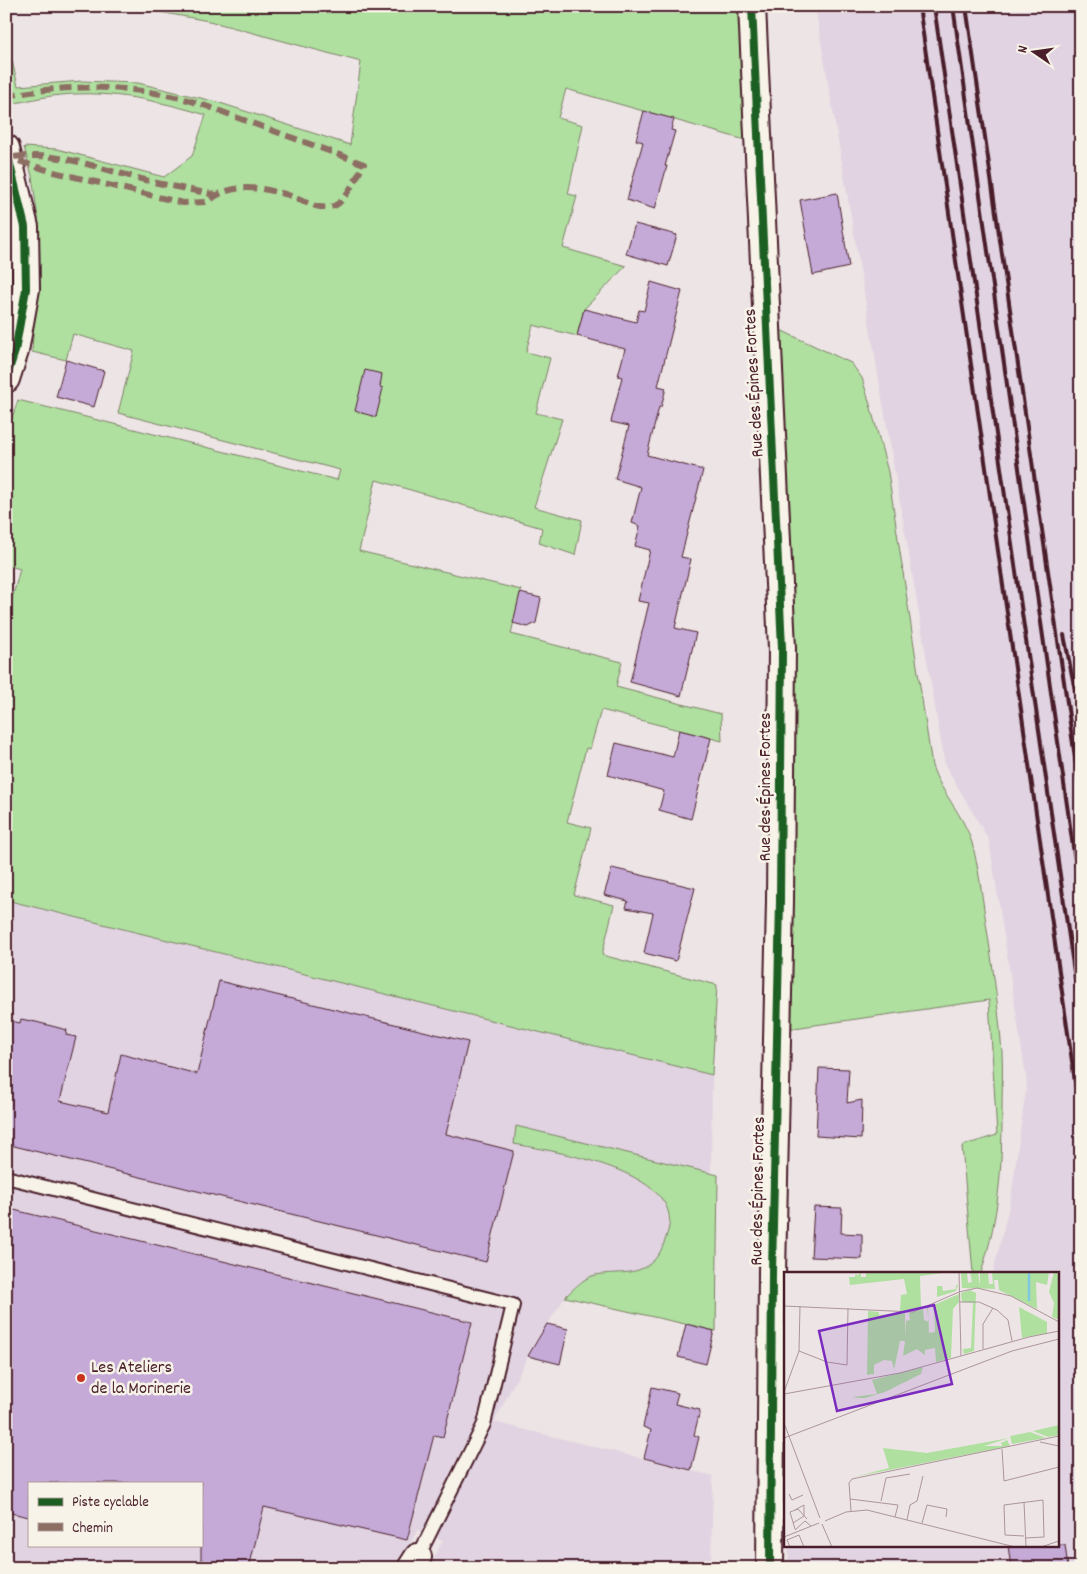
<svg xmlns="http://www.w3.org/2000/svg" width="1087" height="1574" viewBox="0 0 1087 1574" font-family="Dekko,sans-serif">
<rect width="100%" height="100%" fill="#ede4e5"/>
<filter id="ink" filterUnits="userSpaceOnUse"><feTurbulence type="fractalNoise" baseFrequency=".02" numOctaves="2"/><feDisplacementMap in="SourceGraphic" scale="10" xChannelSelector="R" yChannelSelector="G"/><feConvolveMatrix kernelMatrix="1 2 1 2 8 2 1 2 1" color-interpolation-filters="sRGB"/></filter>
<g filter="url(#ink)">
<!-- built -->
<g fill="#e1d3e1" fill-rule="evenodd">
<path d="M815,6H1081V1568H789L788,1545H1058V1273H993L1011,1198L1027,1082L989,840L945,765Z"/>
<path d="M6,900L712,1075L711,1174L516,1127L515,1144L556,1151L614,1168L644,1182L661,1198L667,1210L669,1227L664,1243L654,1261L642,1269L622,1274L605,1273L580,1282L565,1297L534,1345L494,1422L713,1476L711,1568H430L435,1555L443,1541L418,1530L395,1568H6ZM29,1483H201V1545H29Z"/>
</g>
<!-- green -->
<g fill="#afe0a0" stroke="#7c8066">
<path d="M126,6H739L745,140L566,89L558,118L583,125L568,194L577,196L563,248L626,266L584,309L577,336L533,325L526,352L550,358L536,413L562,419L534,507L582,520L575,555L539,543L542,528L376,480L359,551L521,590L511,634L622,662L616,687L721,714L722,741L601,710L590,749L586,748L567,822L591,828L574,895L614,905L602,955L717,985L712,1075L6,900V622L20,569L6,565V436L18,400L337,480L340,470L118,413L134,351L73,334L66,360L32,352L36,285L40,267L39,226L32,176L24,147L57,149L164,177L192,156L206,115C160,101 110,90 61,95C46,96 31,100 15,103L6,93V35L18,86L82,81L138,83L217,102L350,145L361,62L209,21Z"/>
<path d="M776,328L851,363L862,378L871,408L888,472L932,766C941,793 964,815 972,843C980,873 983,905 988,936C994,974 999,1013 1002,1052C1003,1072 1002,1092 1002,1113C1002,1171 999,1216 981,1273H973L962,1146L997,1135L989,1000L787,1029Z"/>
<path d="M516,1126L718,1175L716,1331L565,1297C573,1290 581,1280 592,1276C612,1270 636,1278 653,1261C661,1254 665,1241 668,1231C685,1171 553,1151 514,1144Z"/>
</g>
<!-- building -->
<g fill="#c5aad8" stroke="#4a1f2b">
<path d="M644,111L674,119L671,130L675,131L665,166H667L655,209L627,200L643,142L636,140Z"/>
<path d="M837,193L849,267L813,275L800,200Z"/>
<path d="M635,224L677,235L668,266L626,254Z"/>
<path d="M651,282L682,291L658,386L666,388L661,407H659L647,455L703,470L681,557L691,559L675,628L696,633L681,696L630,682L649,603L638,601L650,550L635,546L640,526L632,523L641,487L615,479L629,426L611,422L622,377L618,376L625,349L577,336L584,309L636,322L639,310L644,311Z"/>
<path d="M66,360L104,371L94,407L56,397Z"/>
<path d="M365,370L382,374L380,387L383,388L376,417L355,411Z"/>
<path d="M520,593L541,598L536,623L528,627L513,623Z"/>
<path d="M679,730L711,738L691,819L659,810L664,791L608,775L616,743L673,757Z"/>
<path d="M612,868L695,888L676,961L644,953L653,913L626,908L628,901L604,895Z"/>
<path d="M219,981L468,1042L446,1134L514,1151L486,1262L6,1144V1020L20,1023L21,1019L36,1022L67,1030L66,1035L76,1037L60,1101L108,1112L121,1054L197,1074Z"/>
<path d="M819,1068L849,1069L847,1103L862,1100L861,1139L816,1136Z"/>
<path d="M814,1207L842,1208L841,1233L862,1234V1259L811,1257Z"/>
<path d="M6,1208L472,1322L443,1437L434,1435L407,1540L264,1507L249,1568H233L201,1560V1483H29V1517L6,1512Z"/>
<path d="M547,1324L568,1329L560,1364L528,1356Z"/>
<path d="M686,1324L714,1331L706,1364L678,1357Z"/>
<path d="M652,1387L678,1393L675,1404L700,1410L694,1435L699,1437L691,1470L644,1458L651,1430L643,1427Z"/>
<path d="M1008,1545H1065L1068,1568H1011Z"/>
</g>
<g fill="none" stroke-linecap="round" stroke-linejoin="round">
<!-- service casing -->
<g stroke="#4a1f2b" stroke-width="16">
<path id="service" d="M6,1177L513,1305L484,1424L418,1557"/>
</g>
<!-- minor casing -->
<g stroke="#4a1f2b" stroke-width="30">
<g id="minor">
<path d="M752,6L782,648L780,901L772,1272L770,1568"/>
<path d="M6,148L25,227L26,289L15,351L6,379"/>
<path d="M411,1568L418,1557"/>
</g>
</g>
<!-- service -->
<use href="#service" stroke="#f7f3e8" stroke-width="12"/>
<!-- minor -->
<use href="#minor" stroke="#f7f3e8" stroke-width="26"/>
<!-- rail -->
<g stroke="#4a1f2b" stroke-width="4">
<path d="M919,6L1081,1123"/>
<path d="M934,6L1081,1020"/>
<path d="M953,6L1081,903"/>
<path d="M966,6L1081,799"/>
<path d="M1064,635L1081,720"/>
</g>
<!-- quiet -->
<g stroke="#8d6e63" stroke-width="6" stroke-dasharray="12 6" stroke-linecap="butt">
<path d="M6,96C60,86 112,84 166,95C194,100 222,112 249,122C288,136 326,150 364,164C358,175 348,195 339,203C323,215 304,200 288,195C261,187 230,182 208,202L183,203L50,171L9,158"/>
<path d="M14,157C58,152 88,165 130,176C158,184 187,189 216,195"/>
<path d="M6,238L9,251L6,307"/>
</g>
<!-- cycleway casing -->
<g stroke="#f7f3e8" stroke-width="11">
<g id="cycleway">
<path d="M752,6L782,648L780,901L772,1272L770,1568"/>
<path d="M6,148L25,227L26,289L15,351L6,379"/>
</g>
</g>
<!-- cycleway -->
<use href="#cycleway" stroke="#1b5e20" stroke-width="8"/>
</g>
</g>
<!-- markers -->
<circle fill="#c8321e" stroke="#f7f3e8" stroke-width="2" cx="81" cy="1378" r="5"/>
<g text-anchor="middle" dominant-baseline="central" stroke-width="5" stroke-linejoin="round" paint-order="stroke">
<!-- street labels -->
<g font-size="18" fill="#4a1f2b" stroke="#f7f3e8">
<text transform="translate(755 383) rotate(-93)">Rue des Épines Fortes</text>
<text transform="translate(766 787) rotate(-90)">Rue des Épines Fortes</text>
<text transform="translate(759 1191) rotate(-89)">Rue des Épines Fortes</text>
</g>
<!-- poi labels -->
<g font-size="18" fill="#4a1f2b" stroke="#f7f3e8" text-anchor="start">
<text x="91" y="1368">Les Ateliers<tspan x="91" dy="21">de la Morinerie</tspan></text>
</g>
</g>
<!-- overview -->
<g transform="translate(784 1272)">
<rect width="275" height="275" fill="#ede4e5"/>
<path d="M72,0L73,4L77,0V5H82V0H167L136,4L137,35L124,39H116L117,23L123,22L120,7L66,13L65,5H71ZM177,0H183L184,11L188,10L186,0H194L196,14V0H204L205,12H209L208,0H265L263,13L252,10L253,37L215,18L214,8H210L211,17L178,16ZM270,0L275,2V48L268,45L270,31L265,20ZM172,13H174L172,19L153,25V14H158L159,19L172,17ZM186,18L192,21L190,79L180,82L179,77L187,76L189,31L178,30L177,21ZM175,22V30L169,37L167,86L152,90L151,76L141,78V83L133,77L119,84L121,69H116L110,98L108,89L100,88L90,93V102L83,103L84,39L95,40V43L121,41V66L122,49L126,48L125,41L139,37L140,48L145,50L143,36ZM150,33L151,60L145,61L144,36ZM235,35L263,50V61L238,66ZM139,95L137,102L101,120L81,126H75L68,125L93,122L88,108ZM275,153V163L264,165L249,159ZM246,160L262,166L228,172L226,164ZM225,166L200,174H218L217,171L223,168L226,174L70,205L105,196L99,176L143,181Z" fill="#afe0a0" fill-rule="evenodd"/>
<path fill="none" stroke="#7fc8e0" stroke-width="2.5" d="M245,0V29"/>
<path fill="none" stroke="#ac959b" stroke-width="1" d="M175,0L177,84M176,30H195L213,38L224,48L228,69M0,34L129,40L175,20L193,16L227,24L275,50M199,77V52L209,36M15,79L43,90L63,93L64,36M0,120L15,79L16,34M0,122L116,101L245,65L275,59M0,151L36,246M0,166L228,79L275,67M256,170L275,174M218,177L220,209L275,195M5,222L8,228L19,223M66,227L114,233L111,245M97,229L102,206L126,202M240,230L242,275M67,239L65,211L68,207L275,164M123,248L126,233L133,229L139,204M41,249L62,240L83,238L231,275M9,251L20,244V233L11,238M138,251L143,233L163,237L162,245M38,252L48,275M11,257L6,240L14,237L23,247M11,258L21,249L27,254M240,264L221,263L220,233L259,228L260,265L241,266M0,265L35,251M6,275L3,268L15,263L20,275M257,275L275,269"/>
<path fill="#7b2cbf" fill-opacity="0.15" stroke="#7b2cbf" stroke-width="2.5" d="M150,33L168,112L53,139L35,59Z"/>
<rect width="275" height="275" fill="none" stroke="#4a1f2b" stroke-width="2.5"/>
</g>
<!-- margin -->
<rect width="1087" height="1574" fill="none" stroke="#f7f3e8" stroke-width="25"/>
<rect x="12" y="12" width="1062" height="1549" fill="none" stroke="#4a1f2b" stroke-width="2" filter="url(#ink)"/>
<!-- legend -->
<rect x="28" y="1482" width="175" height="65" fill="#f7f3e8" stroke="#b29e9c"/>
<rect x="38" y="1498" width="25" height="8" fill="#1b5e20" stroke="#b29e9c"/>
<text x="72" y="1506" font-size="15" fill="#4a1f2b">Piste cyclable</text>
<rect x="38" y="1523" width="25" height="8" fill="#8d6e63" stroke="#b29e9c"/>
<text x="72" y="1532" font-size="15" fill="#4a1f2b">Chemin</text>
<!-- north arrow -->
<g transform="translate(1034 52) rotate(283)" stroke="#f7f3e8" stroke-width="4" paint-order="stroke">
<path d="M0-4L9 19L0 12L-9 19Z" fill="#4a1f2b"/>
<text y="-8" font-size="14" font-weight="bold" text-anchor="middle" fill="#4a1f2b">N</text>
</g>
</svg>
